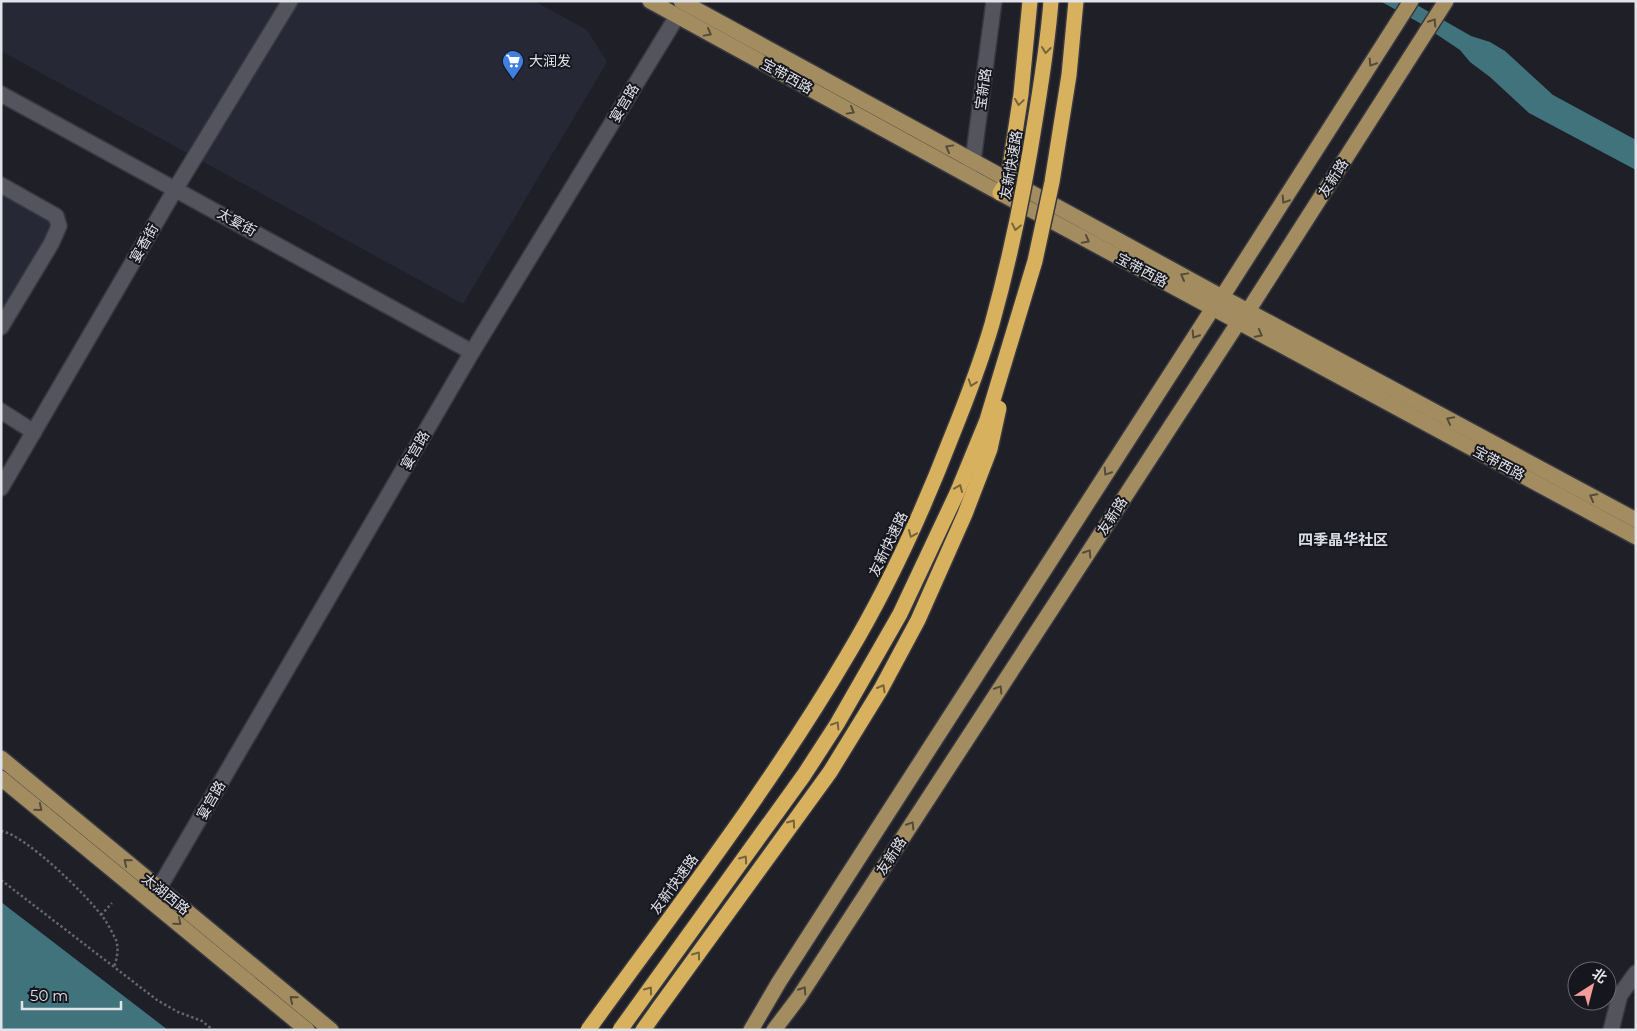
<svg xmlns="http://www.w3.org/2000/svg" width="1637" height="1031" viewBox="0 0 1637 1031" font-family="Montserrat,'Noto Sans SC',sans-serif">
<rect width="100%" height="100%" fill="#1e1f27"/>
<!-- built -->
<g fill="#262836">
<path d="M1,1H534L587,30L607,62L463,304L1,51Z"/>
<path d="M1,177L67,214L1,325Z"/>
</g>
<!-- water -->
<g fill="#41737c">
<path d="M1380,1H1410L1471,36L1490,42L1505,51L1553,95L1636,140V170L1529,113L1490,77L1470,62L1460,50L1418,22Z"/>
<path d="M1,902L168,1030H1Z"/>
</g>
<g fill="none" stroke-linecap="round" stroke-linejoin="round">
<!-- minor casing -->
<g stroke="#383940" stroke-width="18">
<g id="minor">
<path d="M1,94L472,352"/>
<path d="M967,172L973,161L994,1"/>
<path d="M1,185L56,216L59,226L51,244L1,327"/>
<path d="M1,411L34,432"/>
<path d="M1,488L176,188L290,1"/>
<path d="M151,897L159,888L472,352L684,5"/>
<path d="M1611,1030L1620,995L1636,973"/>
</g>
</g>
<!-- major casing -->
<g stroke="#383940" stroke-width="18">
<g id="major">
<path d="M650,1L1000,193L1636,537"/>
<path d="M681,1L1222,297L1636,520"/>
<path d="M1,758L331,1030"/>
<path d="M1,778L307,1030"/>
<path d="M751,1030L779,982L1213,308L1222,297L1411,1"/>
<path d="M774,1030L799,997L1236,326L1248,311L1446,1"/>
</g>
</g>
<!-- highway casing -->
<g stroke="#383940" stroke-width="18">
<g id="highway">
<path d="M1000,193L1008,180L1013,146L1021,94L1030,1"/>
<path d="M643,1030L658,1009"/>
</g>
</g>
<!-- path -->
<g stroke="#65666d" stroke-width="2.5" stroke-dasharray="2.5 2.5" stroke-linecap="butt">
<path d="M1,831C26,835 90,898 105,920C109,926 113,934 116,940C119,949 117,958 114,967"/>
<path d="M1,880L157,1000L178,1012L202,1021L213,1030"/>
<path d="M101,915L112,903"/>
</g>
<!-- minor -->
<use href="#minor" stroke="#53545e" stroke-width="15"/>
<!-- major -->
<use href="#major" stroke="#a38c5f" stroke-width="15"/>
<!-- highway -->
<use href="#highway" stroke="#d8b15f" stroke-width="15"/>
<!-- highway-bridge casing -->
<g stroke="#383940" stroke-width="18" stroke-linecap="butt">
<g id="highway-bridge">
<path d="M658,1009L830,772L881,689L918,620L965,514L990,449L999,408"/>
<path d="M588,1030C677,907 770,787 847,656C889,586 922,513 951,438C966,401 981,362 992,324C1011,255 1025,186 1036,115C1042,78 1048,40 1051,1"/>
<path d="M620,1030L804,775L837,724L900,614L957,493L987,420L1035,261L1052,182L1069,75L1076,1"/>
</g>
</g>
<!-- highway-bridge -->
<use href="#highway-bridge" stroke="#d8b15f" stroke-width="15"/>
</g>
<!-- one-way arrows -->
<defs><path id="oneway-chevron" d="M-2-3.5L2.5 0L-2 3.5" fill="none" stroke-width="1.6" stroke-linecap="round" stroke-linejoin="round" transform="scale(1.25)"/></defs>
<g stroke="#554b3b">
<use href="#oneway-chevron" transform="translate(1433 22) rotate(-57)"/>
<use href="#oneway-chevron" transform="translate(708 33) rotate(29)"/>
<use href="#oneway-chevron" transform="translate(1372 63) rotate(123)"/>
<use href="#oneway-chevron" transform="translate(851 111) rotate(29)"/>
<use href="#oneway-chevron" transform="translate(949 148) rotate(-151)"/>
<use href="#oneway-chevron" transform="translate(1285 200) rotate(123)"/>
<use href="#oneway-chevron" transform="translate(1086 240) rotate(28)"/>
<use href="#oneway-chevron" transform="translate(1184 276) rotate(-151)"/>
<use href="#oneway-chevron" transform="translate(1259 334) rotate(28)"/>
<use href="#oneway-chevron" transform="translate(1195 335) rotate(123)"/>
<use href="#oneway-chevron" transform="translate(1450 420) rotate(-152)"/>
<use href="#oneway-chevron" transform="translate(1107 472) rotate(123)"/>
<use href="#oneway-chevron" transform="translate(1593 497) rotate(-152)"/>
<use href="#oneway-chevron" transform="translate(1088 553) rotate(-57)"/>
<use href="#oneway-chevron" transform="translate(999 689) rotate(-57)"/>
<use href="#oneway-chevron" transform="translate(39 808) rotate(39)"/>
<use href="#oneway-chevron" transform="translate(911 825) rotate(-57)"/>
<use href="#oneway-chevron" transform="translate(127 862) rotate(-141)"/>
<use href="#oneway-chevron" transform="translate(178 922) rotate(40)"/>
<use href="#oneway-chevron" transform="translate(803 990) rotate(-57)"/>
<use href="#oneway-chevron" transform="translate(293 999) rotate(-140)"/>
</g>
<g stroke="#76643e">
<use href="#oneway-chevron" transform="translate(1046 50) rotate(97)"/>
<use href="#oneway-chevron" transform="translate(1019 102) rotate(98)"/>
<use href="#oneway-chevron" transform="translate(1016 227) rotate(102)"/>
<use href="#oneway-chevron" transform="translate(972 383) rotate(109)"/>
<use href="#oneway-chevron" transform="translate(959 488) rotate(-67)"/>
<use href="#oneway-chevron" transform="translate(912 534) rotate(113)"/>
<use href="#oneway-chevron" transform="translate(882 688) rotate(-60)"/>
<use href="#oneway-chevron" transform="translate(836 725) rotate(-58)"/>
<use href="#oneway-chevron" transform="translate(792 823) rotate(-54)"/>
<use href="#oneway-chevron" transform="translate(744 859) rotate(-54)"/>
<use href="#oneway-chevron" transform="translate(697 955) rotate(-54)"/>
<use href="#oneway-chevron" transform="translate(649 990) rotate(-54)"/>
</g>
<!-- icons -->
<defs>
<g id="supermarket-pin" transform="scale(1.125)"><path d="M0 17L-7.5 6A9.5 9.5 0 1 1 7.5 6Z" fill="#3f7fe0" stroke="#15161e"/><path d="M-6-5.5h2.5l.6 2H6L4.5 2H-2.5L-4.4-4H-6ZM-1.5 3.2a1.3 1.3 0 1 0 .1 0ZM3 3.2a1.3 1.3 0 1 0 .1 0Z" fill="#fff"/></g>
</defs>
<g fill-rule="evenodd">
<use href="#supermarket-pin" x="513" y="61"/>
</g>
<g text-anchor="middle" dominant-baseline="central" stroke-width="4" stroke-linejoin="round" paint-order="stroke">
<!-- poi labels -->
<g font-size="14" fill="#e2e3e8" stroke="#15161e" text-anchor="start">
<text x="529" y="61">大润发</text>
</g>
<!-- street labels -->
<g font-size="14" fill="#e2e3e8" stroke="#15161e">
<text transform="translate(787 76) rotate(29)">宝带西路</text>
<text transform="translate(983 89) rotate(-82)">宝新路</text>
<text transform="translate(624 103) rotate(-59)">宴宫路</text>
<text transform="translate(1011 165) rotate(-80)">友新快速路</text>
<text transform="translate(1333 178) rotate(-57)">友新路</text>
<text transform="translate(237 222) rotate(29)">太宴街</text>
<text transform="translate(144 243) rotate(-60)">宴香街</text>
<text transform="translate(1142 270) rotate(28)">宝带西路</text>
<text transform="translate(415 450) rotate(-60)">宴宫路</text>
<text transform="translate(1499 463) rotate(28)">宝带西路</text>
<text transform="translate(1112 516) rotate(-57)">友新路</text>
<text transform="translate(888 544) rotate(-64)">友新快速路</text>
<text transform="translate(211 800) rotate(-60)">宴宫路</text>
<text transform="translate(891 856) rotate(-57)">友新路</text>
<text transform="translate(674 884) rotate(-54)">友新快速路</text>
<text transform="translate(166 894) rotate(39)">太湖西路</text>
</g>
<!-- neighbourhood labels -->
<g font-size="15" font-weight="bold" fill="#dadde8" stroke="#15161e">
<text x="1343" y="539">四季晶华社区</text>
</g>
</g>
<!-- border -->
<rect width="1637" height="1031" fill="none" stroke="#e2e3e8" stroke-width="5"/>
<!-- north arrow -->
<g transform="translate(1592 986) rotate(36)"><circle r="24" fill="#15161e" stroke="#67686f"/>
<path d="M0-4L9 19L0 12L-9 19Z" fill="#f59b98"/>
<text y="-8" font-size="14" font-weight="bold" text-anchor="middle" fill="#e2e3e8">北</text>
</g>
<!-- scale -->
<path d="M22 1001v8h99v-8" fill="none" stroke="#e2e3e8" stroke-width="2.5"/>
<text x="30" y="1001" font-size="15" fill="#e2e3e8" stroke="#15161e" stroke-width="4" paint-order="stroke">50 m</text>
</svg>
